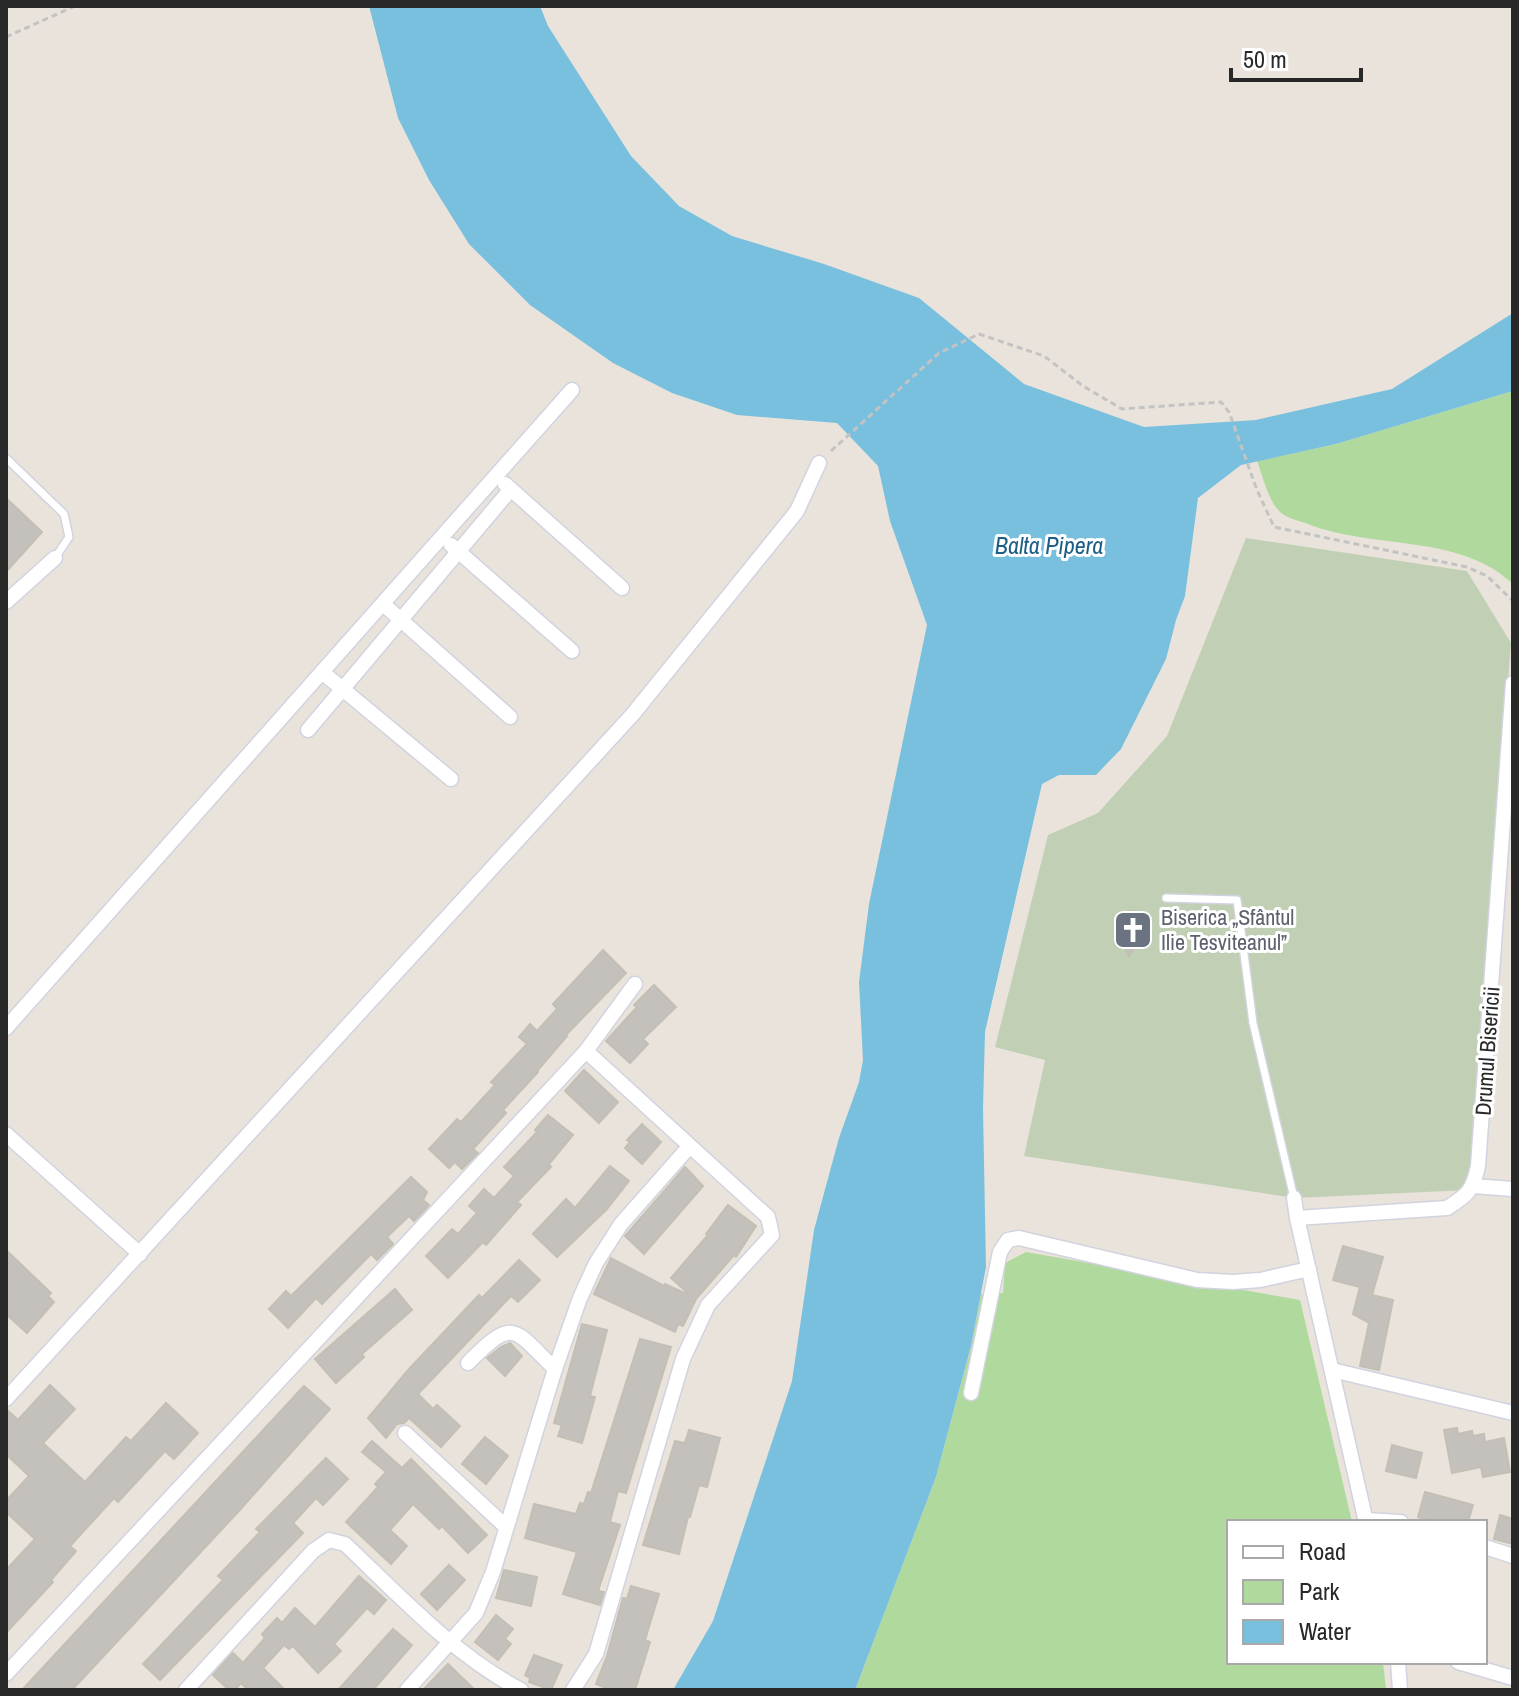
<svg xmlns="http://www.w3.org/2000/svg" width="1519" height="1696" viewBox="0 0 1519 1696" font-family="'Archivo Narrow',sans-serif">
<rect width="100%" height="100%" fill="#e9e3db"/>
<!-- green -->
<g fill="#b0d99d">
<path d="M1513,391V584C1459,533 1374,550 1308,524C1300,521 1286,518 1280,512C1268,500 1263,477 1257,461L1336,444Z"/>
<path d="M1026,1252L1300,1300L1352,1522H1229V1662H1383L1386,1690H855L936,1477L971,1347L981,1294L1003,1293L1005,1263Z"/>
</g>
<!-- cemetery -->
<path fill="#c1d0b4" d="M1246,538L1467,571L1511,643L1469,1190L1294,1198L1024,1156L1045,1060L995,1047L1048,835L1098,813L1167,736Z"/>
<!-- water -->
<path fill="#79c0df" d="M369,6H540L548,26L631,156L679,206L732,236L824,264L919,298L1024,384L1144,427L1256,420L1392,389L1513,313V391L1336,444L1241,465L1198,498L1185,596L1176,620L1166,659L1121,749L1096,775H1059L1042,784L985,1032L983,1109L986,1267L971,1346L936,1477L855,1690H673L713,1621L792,1381L814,1230L839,1138L859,1082L863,1060L859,982L869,904L927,625L890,521L878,466L837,423L737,415L672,393L613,363L530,305L469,244L429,180L398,118Z"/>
<!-- building -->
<g fill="#c4c0bb" stroke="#c3bfb5" stroke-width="2">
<path d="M6,498L42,532L6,572Z"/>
<path d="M1129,911L1142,912L1141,928L1145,931L1144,942L1138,944L1129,956L1121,939L1122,929L1127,926Z"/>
<path d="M603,950L626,973L566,1035L567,1036L537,1071L538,1072L503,1110L506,1113L473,1149L478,1153L462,1169L455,1162L449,1168L429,1149L457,1119L461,1122L495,1085L491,1082L527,1044L519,1037L530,1024L537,1031L557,1009L553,1004Z"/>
<path d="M654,985L676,1007L643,1039L648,1044L630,1063L606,1041L637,1007L634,1005Z"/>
<path d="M584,1070L618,1102L599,1123L565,1091Z"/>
<path d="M548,1115L573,1135L549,1164L551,1167L517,1202L521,1205L486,1245L483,1242L448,1278L426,1256L452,1229L458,1234L477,1213L469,1206L484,1189L494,1198L514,1176L504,1167L537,1132L535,1130Z"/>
<path d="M642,1124L661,1142L642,1164L625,1148L630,1142L627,1140Z"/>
<path d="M610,1166L629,1181L607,1209L557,1257L533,1234L566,1199L575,1208Z"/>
<path d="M685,1167L703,1186L644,1254L625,1236Z"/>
<path d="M411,1177L427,1192L423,1200L429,1205L414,1221L409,1216L387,1237L393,1244L377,1260L371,1254L322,1304L316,1298L288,1328L269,1309L286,1291L291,1296Z"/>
<path d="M728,1205L756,1226L736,1257L734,1255L696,1299L683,1326L678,1324L675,1332L594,1294L611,1258L664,1286L665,1284L691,1296L671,1278L708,1235L706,1234Z"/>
<path d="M1343,1246L1383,1257L1372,1295L1393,1300L1379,1370L1360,1366L1369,1323L1353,1314L1360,1287L1333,1280Z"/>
<path d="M6,1250L51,1293L48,1296L54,1302L27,1333L6,1314Z"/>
<path d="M519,1260L540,1280L518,1302L511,1296L418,1394L433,1409L437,1405L460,1426L441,1447L409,1418L404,1423L397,1424L386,1438L368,1418L409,1369L479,1295L482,1298Z"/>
<path d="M395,1289L412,1310L362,1354L364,1357L336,1383L315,1359Z"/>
<path d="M582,1324L607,1330L590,1396L595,1397L582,1443L558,1436L562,1425L554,1423Z"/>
<path d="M640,1339L671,1347L626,1493L618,1491L610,1522L620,1525L598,1591L604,1592L600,1605L563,1594L577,1552L525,1538L534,1504L576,1514L580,1503L584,1504L588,1492L591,1493Z"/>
<path d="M510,1343L522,1356L505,1376L487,1358L501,1347Z"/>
<path d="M50,1385L75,1409L43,1443L85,1482L126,1437L131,1441L166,1403L198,1433L174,1459L165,1451L118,1502L114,1498L70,1546L76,1551L51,1580L53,1582L6,1633V1570L35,1539L6,1512V1501L29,1476L6,1454V1409L18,1420Z"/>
<path d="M304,1386L330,1409L238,1512L72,1690H22Z"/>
<path d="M1457,1428L1458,1434L1472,1431L1473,1436L1484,1434L1485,1442L1504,1438L1510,1472L1483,1477L1481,1467L1452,1473L1444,1430Z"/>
<path d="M689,1430L720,1438L707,1487L699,1485L690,1517H688L679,1554L643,1545L675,1441L685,1443Z"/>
<path d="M485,1437L508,1456L486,1484L462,1464Z"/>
<path d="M372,1441L402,1468L411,1459L487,1535L468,1553L442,1526L439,1529L413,1504L390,1530L407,1546L391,1564L346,1522L378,1487L375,1484L386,1472L362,1452Z"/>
<path d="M1392,1445L1422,1453L1416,1478L1386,1471Z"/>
<path d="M326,1458L348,1479L323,1505L316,1498L293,1523L303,1533L160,1680L143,1664L223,1580L218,1576L260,1532L256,1529Z"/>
<path d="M1425,1492L1473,1505L1468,1522H1436L1418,1517Z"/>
<path d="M1500,1515L1513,1519V1544L1494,1539Z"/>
<path d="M449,1565L465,1580L437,1610L421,1594Z"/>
<path d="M504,1570L537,1577L531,1606L496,1598Z"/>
<path d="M359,1576L386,1600L374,1614L367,1608L334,1644L341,1651L318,1673L293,1646L289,1649L284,1645L263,1668L285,1690H248L241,1683L235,1690H229L213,1675L233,1653L243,1663L265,1638L262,1634L277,1618L282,1623L295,1608L315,1627Z"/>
<path d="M631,1586L659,1594L645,1640L650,1642L635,1690H611L596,1684L607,1656L623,1598L627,1599Z"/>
<path d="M496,1615L513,1629L505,1639L511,1644L498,1660L475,1642Z"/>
<path d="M393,1629L412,1645L373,1690H338Z"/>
<path d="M534,1655L562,1665L551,1690L529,1682L530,1678L525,1675Z"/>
<path d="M448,1664L475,1690H423Z"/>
</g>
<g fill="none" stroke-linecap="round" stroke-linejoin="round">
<!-- lane casing -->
<g stroke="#d1d3df" stroke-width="10">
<g id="lane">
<path d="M6,458L64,514L69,537L55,558"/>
<path d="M1166,898L1237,900L1253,1023L1294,1198"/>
</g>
</g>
<!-- street casing -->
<g stroke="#d1d3df" stroke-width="17">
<g id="street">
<path d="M505,484L622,588"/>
<path d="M451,545L572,651"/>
<path d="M6,602L55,558"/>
<path d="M383,604L510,717"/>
<path d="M322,672L451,779"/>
<path d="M308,730L511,489"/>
<path d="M6,1028L572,390"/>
<path d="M6,1134L140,1254"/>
<path d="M1473,1186L1513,1189"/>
<path d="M1294,1198L1297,1218"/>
<path d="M468,1363C514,1317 512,1327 555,1369"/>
<path d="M1332,1370L1513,1413"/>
<path d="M971,1393L1000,1252L1008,1240L1019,1238L1197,1280L1233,1282L1260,1280L1309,1269"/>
<path d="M6,1399L633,714L797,511L819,463"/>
<path d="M405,1433L505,1526"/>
<path d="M1366,1520L1401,1522"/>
<path d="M1366,1522L1297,1218L1447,1208C1468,1195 1473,1190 1478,1166L1513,683"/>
<path d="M1485,1547L1513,1556"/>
<path d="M1398,1662L1400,1690"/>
<path d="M1458,1662L1513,1678"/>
<path d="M6,1674L586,1051L635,984"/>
<path d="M186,1690L313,1551L329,1540L345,1544C400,1596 454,1655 521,1690"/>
<path d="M407,1690L476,1613L493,1572L555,1369L580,1298L596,1263L621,1224L689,1147"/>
<path d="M573,1690L596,1654L683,1359L708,1305L772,1235L768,1217L586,1051"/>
</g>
</g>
<!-- path -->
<g stroke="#c3c3c3" stroke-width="3" stroke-dasharray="6 4" stroke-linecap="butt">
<path d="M6,37L75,6"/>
<path d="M831,451L939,353L979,334L1044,356L1083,386L1122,409L1221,402L1229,412L1257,490L1274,527L1467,567L1487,576L1513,601"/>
</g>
<!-- lane -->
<use href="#lane" stroke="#fff" stroke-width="7"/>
<!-- street -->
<use href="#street" stroke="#fff" stroke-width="14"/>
</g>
<!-- icons -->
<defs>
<g id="church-square" transform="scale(2)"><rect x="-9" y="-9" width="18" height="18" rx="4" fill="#6b7280" stroke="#fff"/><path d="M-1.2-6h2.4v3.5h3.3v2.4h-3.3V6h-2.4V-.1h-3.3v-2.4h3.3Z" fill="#fff"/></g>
</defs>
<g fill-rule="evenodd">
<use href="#church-square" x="1133" y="930"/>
</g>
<g text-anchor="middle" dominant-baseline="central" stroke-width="6" stroke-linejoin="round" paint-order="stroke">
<!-- worship labels -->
<g font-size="22" fill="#5b616d" stroke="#fff" text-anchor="start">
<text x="1161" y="917">Biserica „Sfântul<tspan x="1161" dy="25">Ilie Tesviteanul”</tspan></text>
</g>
<!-- street labels -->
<g font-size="22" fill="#282828" stroke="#fff">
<text transform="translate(1487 1051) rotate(-86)">Drumul Bisericii</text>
</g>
<!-- water labels -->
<g font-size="24" font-style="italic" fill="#1d5e87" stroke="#fff">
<text x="1049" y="545">Balta Pipera</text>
</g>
</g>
<!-- border -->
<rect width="1519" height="1696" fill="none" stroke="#282828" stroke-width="16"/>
<!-- legend -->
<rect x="1227" y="1520" width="260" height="144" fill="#ffffff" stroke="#a9a9a9" stroke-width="2"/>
<rect x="1243" y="1546" width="40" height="12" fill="#ffffff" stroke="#a9a9a9" stroke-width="2"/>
<text x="1299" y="1560" font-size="24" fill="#282828">Road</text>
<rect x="1243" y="1580" width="40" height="24" fill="#b0d99d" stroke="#a9a9a9" stroke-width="2"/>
<text x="1299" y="1600" font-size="24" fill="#282828">Park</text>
<rect x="1243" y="1620" width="40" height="24" fill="#79c0df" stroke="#a9a9a9" stroke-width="2"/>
<text x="1299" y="1640" font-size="24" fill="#282828">Water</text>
<!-- scale -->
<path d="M1231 68v12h130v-12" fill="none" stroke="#282828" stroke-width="4"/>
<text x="1243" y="68" font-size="24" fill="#282828" stroke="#ffffff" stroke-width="6" paint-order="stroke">50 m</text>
</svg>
